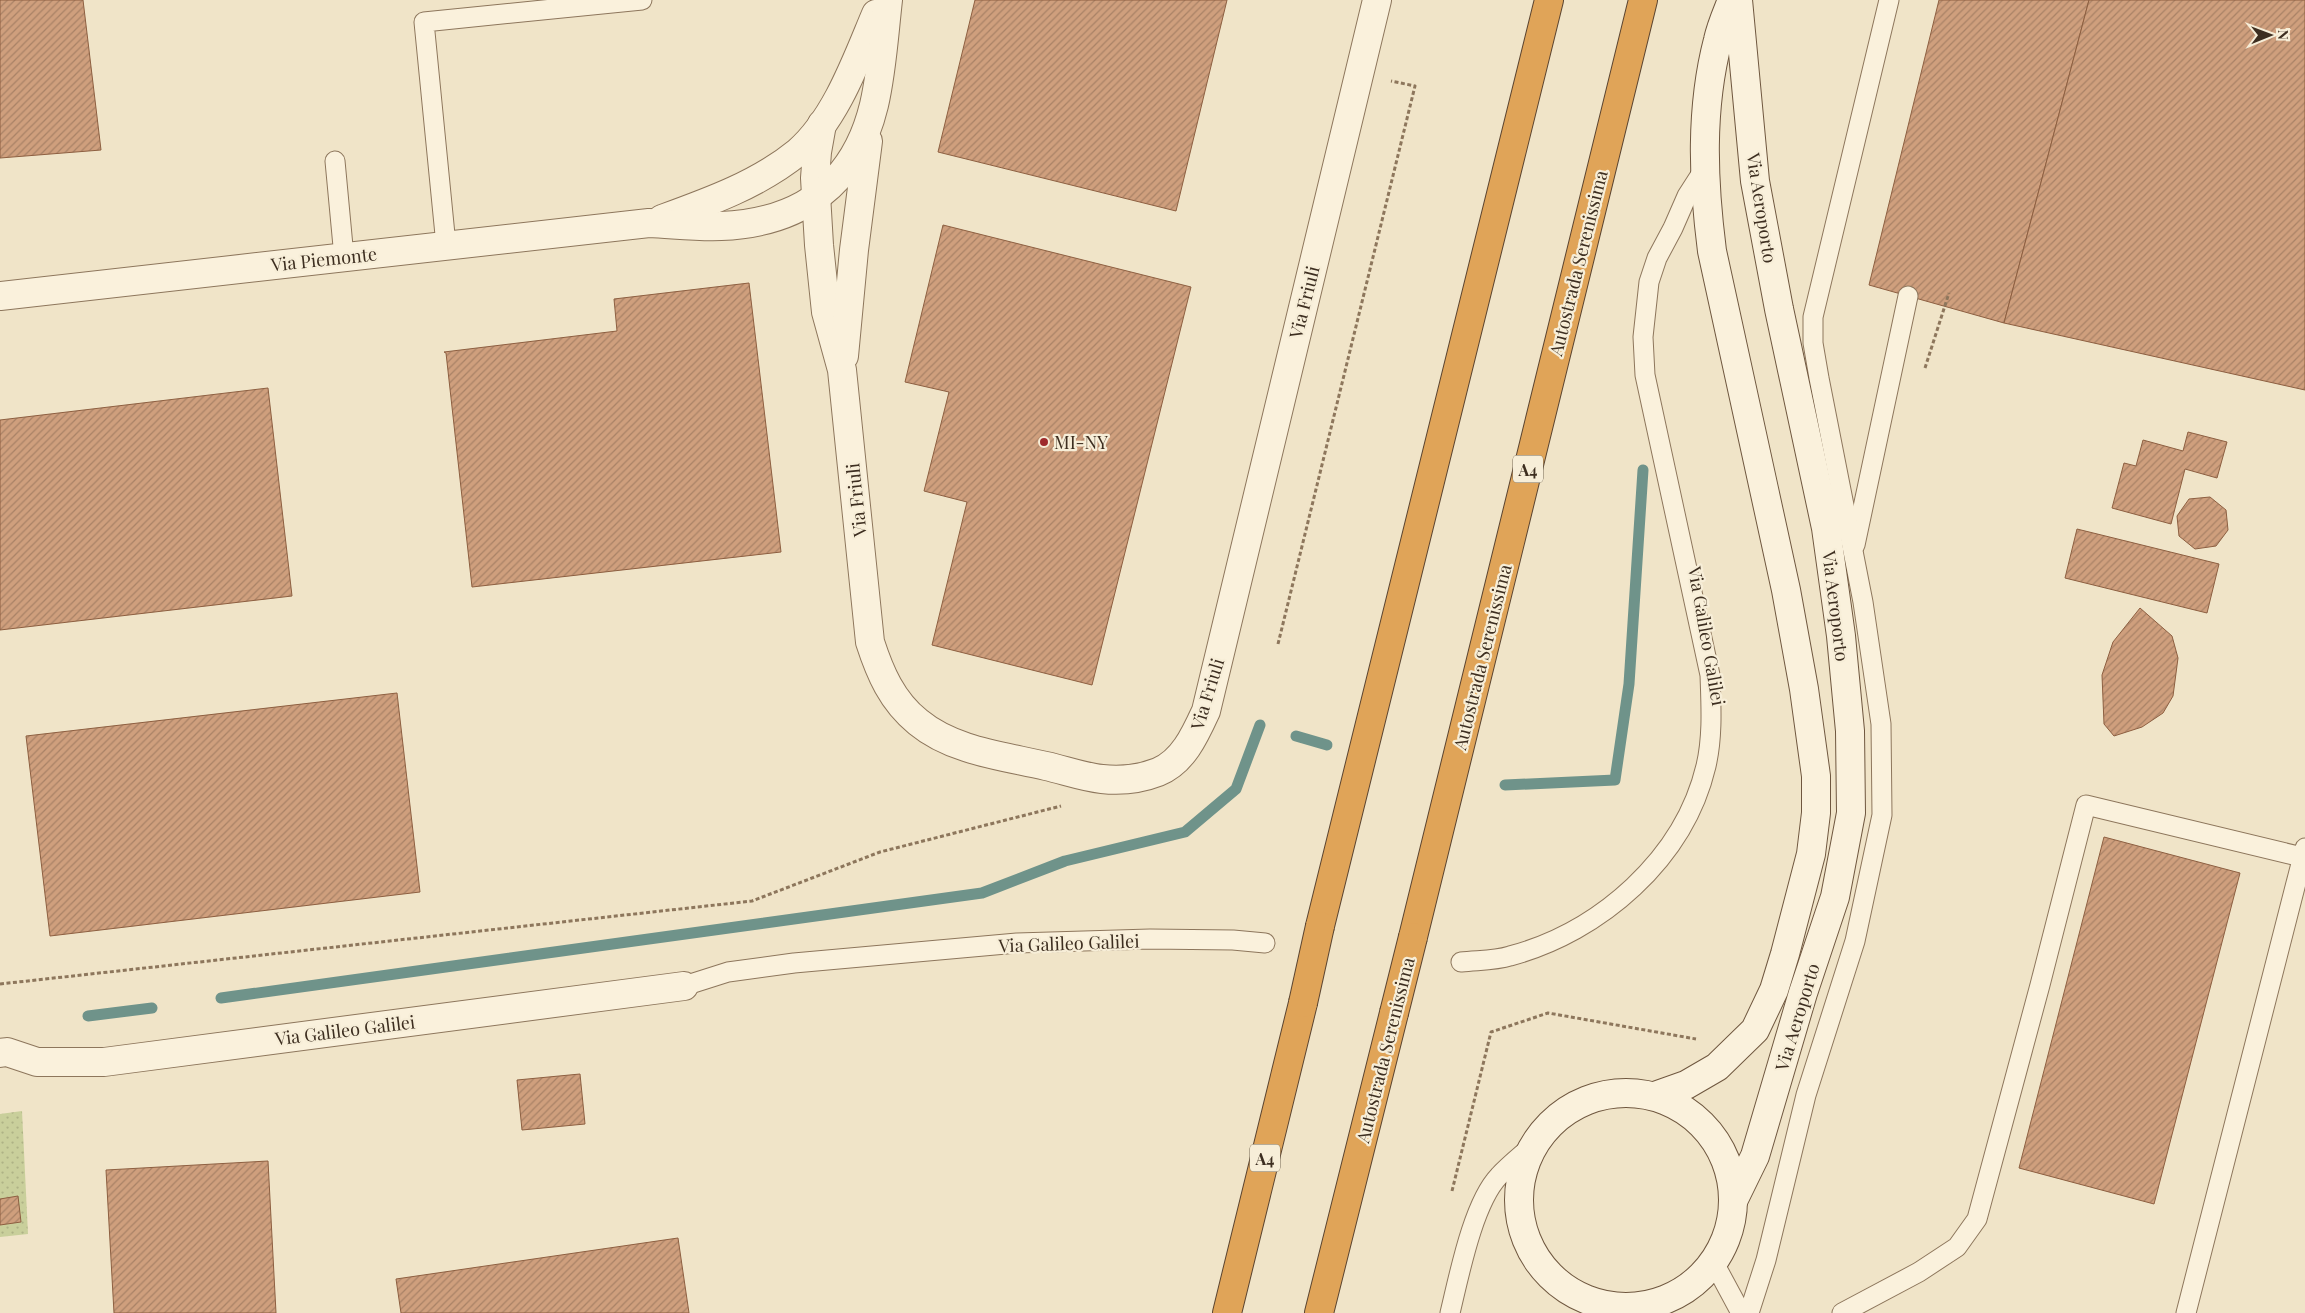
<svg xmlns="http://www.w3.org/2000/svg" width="2305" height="1313" viewBox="0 0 2305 1313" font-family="'Playfair Display',serif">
<defs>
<pattern id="grass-dots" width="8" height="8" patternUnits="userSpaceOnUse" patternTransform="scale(1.25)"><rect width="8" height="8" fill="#c9cf9b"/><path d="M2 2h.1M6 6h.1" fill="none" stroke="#aeb285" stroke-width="1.8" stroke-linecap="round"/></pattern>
<pattern id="building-hatch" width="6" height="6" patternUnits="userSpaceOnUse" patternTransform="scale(1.25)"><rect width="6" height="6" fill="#cf9f7d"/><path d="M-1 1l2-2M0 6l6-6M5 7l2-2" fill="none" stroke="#a98266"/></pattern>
</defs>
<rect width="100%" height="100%" fill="#f0e4c8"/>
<!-- grass -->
<path fill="url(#grass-dots)" d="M22,1111L28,1234L0,1237V1114Z"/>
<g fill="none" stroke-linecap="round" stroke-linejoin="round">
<!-- stream -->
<g stroke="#6f938a" stroke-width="11">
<path d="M1296,736L1327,745"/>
<path d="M1505,785L1615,780L1629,684L1643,470"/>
<path d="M221,998L982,893L1065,861L1185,832L1236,789L1260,725"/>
<path d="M88,1016L152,1008"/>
</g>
</g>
<!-- building -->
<g fill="url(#building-hatch)" stroke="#8d5f41">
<path d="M0,0H83L101,150L0,158Z"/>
<path d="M975,0H1227L1176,211L938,152Z"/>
<path d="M1939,0H2089L2004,323L1869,285Z"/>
<path d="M2089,0H2305V390L2004,323Z"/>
<path d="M943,225L1191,287L1092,685L932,645L967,502L924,491L949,392L905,382Z"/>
<path d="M749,283L781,552L472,587L446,353L444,352L617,331L614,299Z"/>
<path d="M268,388L292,596L0,630V420Z"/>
<path d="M2188,432L2227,442L2217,478L2185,469L2171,524L2112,508L2124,463L2136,466L2143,440L2183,451Z"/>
<path d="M2210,497L2226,510L2228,530L2216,546L2195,549L2179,536L2177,516L2189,499Z"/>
<path d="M2077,529L2219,564L2207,613L2065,578Z"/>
<path d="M2140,608L2172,636L2178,658L2173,696L2163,713L2142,727L2114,736L2104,724L2102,675L2113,642Z"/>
<path d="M397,693L420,892L50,936L26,736Z"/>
<path d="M2104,837L2240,873L2154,1204L2019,1168Z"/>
<path d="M580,1074L585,1124L522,1130L517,1080Z"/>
<path d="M268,1161L276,1313H114L106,1170Z"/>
<path d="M18,1196L21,1222L0,1225V1199Z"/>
<path d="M678,1238L689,1313H401L396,1279Z"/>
</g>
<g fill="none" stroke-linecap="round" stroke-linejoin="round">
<!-- service casing -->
<g stroke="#8d765c" stroke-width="21">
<g id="service">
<path d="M335,161L344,257"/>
<path d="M446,245L424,22L642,0"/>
<path d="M1855,545L1908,296"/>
<path d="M1461,962C1477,960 1494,961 1510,956C1600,932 1684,859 1706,766C1713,736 1711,705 1710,675L1645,375L1643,337L1649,282L1657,258L1673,228L1687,196L1705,168"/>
<path d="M684,986L728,972L794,963L1017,943L1150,939L1233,940L1265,943"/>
<path d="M1713,1261L1741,1313"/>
<path d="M1450,1313C1459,1276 1473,1203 1499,1176C1509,1165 1522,1155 1533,1145"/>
<path d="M1749,1313L1766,1260L1806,1095L1855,941L1882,815L1881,724L1863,602L1819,378L1813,343V317L1889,0"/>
<path d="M1842,1313L1919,1272L1957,1247L1977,1219L2040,985L2086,805L2302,857"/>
<path d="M2186,1313L2305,848"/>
</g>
</g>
<!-- minor casing -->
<g stroke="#8d765c" stroke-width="30">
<g id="minor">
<path d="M822,124L817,152L815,178L819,245L826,312L842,370L870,642C880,673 892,701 918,722C953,751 1003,756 1046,766C1064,770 1083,777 1102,779C1120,781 1140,779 1158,772C1183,762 1195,735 1206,711L1377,0"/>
<path d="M662,219C709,202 759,184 798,152C836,119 857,59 876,14"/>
<path d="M0,296L649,223C673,224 697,227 721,226C800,223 855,184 874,105C882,71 884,35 888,0"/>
<path d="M844,356L854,250L868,141"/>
<path d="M0,1053L7,1052L37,1062H104L684,986"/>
</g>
</g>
<!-- secondary casing -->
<g stroke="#6f573f" stroke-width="30">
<g id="secondary">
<circle cx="1626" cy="1200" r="107"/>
<path d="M1655,1096L1686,1085L1717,1067L1755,1030L1774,990L1785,954L1811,854L1816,813V776L1804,689L1786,590L1712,251C1703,181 1700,109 1718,40C1721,26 1727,13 1732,0"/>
<path d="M1733,1201L1755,1156L1803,993L1835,897L1851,813L1850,731L1841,636L1826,528L1779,309L1755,181L1738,0"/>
</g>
</g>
<!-- motorway casing -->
<g stroke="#5b4430" stroke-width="30">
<g id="motorway">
<path d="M1320,926L1549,0"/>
<path d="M1413,937L1643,0"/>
<path d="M1227,1313L1303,1003"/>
<path d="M1319,1313L1394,1013"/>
</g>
</g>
<!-- path -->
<g stroke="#8d765c" stroke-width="3" stroke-dasharray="4 2.5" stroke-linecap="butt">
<path d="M1925,368L1949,293"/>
<path d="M1278,644L1415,86L1391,81"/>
<path d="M0,984L752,901L880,852L1061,806"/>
<path d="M1452,1191L1491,1032L1548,1013L1696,1039"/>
</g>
<!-- service -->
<use href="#service" stroke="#faf1dc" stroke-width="19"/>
<!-- minor -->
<use href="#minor" stroke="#faf1dc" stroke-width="28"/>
<!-- secondary -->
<use href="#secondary" stroke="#faf1dc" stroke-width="28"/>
<!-- motorway -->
<use href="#motorway" stroke="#e0a458" stroke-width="28"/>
<!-- motorway-bridge casing -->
<g stroke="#5b4430" stroke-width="30" stroke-linecap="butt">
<g id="motorway-bridge">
<path d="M1303,1003L1320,926"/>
<path d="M1394,1013L1413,937"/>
</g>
</g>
<!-- motorway-bridge -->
<use href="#motorway-bridge" stroke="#e0a458" stroke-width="28"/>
</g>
<!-- markers -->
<circle fill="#9e2a2b" stroke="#f7eed8" stroke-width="2" cx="1044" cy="442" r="5"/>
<g text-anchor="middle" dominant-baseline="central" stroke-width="4.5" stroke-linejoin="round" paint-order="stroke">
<!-- shield labels -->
<g fill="#f7eed8" stroke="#756857" stroke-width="1">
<rect x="1513" y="455.5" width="30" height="27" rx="4"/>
<rect x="1250" y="1144.5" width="30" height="27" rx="4"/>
</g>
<g font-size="16" font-weight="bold" fill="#3d2e20">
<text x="1528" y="469">A4</text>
<text x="1265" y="1158">A4</text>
</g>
<!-- street labels -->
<g font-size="18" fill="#3d2e20" stroke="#f7eed8">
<text transform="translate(1762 208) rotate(81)">Via Aeroporto</text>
<text transform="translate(324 259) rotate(-6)">Via Piemonte</text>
<text transform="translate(1578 263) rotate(-76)">Autostrada Serenissima</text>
<text transform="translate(1304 302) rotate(-76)">Via Friuli</text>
<text transform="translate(856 500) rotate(-96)">Via Friuli</text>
<text transform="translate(1836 606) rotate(83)">Via Aeroporto</text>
<text transform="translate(1707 636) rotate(80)">Via Galileo Galilei</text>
<text transform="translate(1482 657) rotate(-76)">Autostrada Serenissima</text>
<text transform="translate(1207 694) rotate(-73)">Via Friuli</text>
<text transform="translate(1069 943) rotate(-2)">Via Galileo Galilei</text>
<text transform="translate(1797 1017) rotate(-73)">Via Aeroporto</text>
<text transform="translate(345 1030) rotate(-7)">Via Galileo Galilei</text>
<text transform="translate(1385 1050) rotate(-76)">Autostrada Serenissima</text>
</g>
<!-- poi labels -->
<g font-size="18" fill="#3d2e20" stroke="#f7eed8" text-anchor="start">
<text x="1054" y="442">MI-NY</text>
</g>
</g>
<!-- north arrow -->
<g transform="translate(2270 35) rotate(89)" stroke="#f7eed8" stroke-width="4" paint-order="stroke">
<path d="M0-4L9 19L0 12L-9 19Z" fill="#3d2e20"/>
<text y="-8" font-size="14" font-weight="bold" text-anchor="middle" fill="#3d2e20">N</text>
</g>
</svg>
